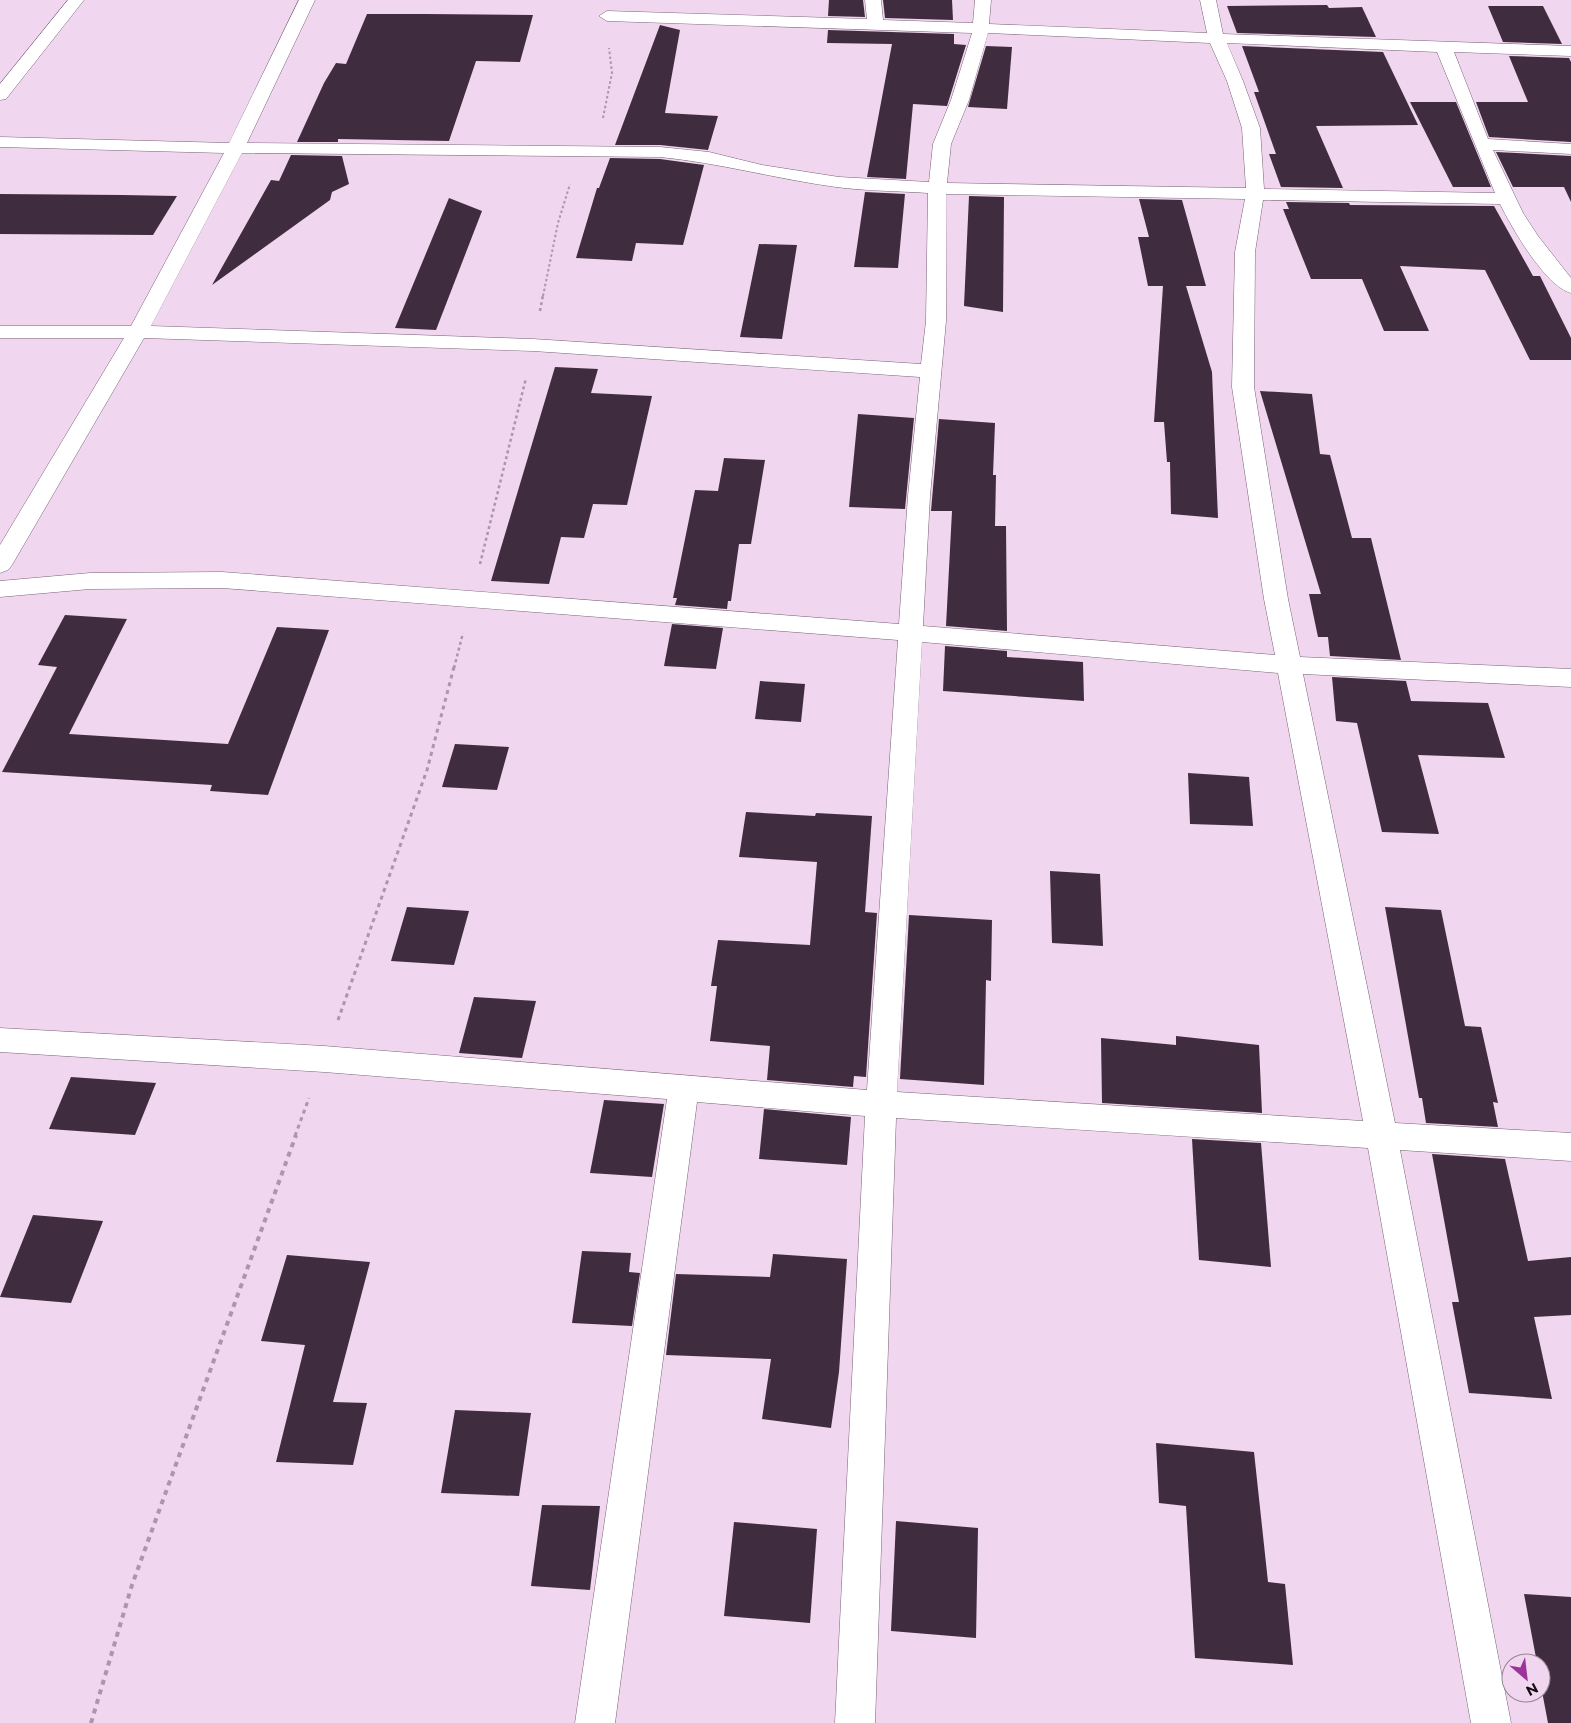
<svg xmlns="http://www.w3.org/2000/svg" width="1571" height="1723" viewBox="0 0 1571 1723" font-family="Montserrat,sans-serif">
<rect width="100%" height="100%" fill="#f0d6ee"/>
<!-- building -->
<g fill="#402c3f">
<path d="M829,0H863L865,17L828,16Z"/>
<path d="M883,0H952L953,20L885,18Z"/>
<path d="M1327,5L1329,8L1362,7L1376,37L1237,33L1227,6Z"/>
<path d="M1488,6H1543L1562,44L1503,42Z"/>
<path d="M367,14H425L533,15L520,62L476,61L449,141L338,139V142H297L324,83L336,63L346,64Z"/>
<path d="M660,25L680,30L665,113L718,116L708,150L660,145H615Z"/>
<path d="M828,30L954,34V44L966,45L947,106L913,104L906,179L867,177L892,44L827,43Z"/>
<path d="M986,46L1012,47L1007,109L968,107Z"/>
<path d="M1242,46L1383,52L1418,125L1316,126L1343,188L1281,187L1269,154H1276L1254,92H1259Z"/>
<path d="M1509,56L1569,58L1571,62V142L1489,137L1476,102H1528Z"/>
<path d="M1410,102H1456L1491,187H1453Z"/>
<path d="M1496,152L1571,156V202L1564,187H1513Z"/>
<path d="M291,155L342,156L349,184L332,192L330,200L212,285L271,180L279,181Z"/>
<path d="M610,158L660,159L704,165L683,245L636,243L632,261L576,258L597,188H599Z"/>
<path d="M865,192L905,194L898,268L854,267Z"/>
<path d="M0,194L122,195L177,196L153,235L0,234Z"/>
<path d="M969,196L1004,197L1003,312L964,306Z"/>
<path d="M449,198L482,211L436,330L395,328Z"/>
<path d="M1139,199L1182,200L1206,286H1186L1212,372L1218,518L1171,514L1170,462H1167L1164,422H1154L1163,286H1148L1138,237H1149Z"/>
<path d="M1286,202L1349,203L1350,205L1494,206L1533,276H1540L1571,338V360H1530L1485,270L1400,266L1429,331H1384L1362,279H1311L1283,209H1289Z"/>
<path d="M759,244L797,245L782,339L740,337Z"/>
<path d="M555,367L598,369L591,393L652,396L627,505L593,504L584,538L561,537L549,584L491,581Z"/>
<path d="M1260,391L1312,394L1320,454L1330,455L1352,538H1371L1401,660L1330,656L1328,637H1318L1309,594H1321Z"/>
<path d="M858,414L914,418L905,509L849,507Z"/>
<path d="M939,419L995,423L993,475H996L995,526H1006L1007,631L946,626L952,511H931Z"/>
<path d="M724,458L765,460L751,544H739L731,601H728L727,609L675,605L677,598H673L695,490L718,491Z"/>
<path d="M65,615L127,619L69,734L228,744L277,627L329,630L268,795L210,791L212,785L2,772L57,667L38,665Z"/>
<path d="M672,624L723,628L716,669L664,666Z"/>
<path d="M945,646L1007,651V657L1083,662L1084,701L943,691Z"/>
<path d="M1332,677L1406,681L1411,701L1488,703L1505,758L1418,755L1439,834L1382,832L1357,723L1336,721Z"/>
<path d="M760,681L805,684L801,722L755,719Z"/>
<path d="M455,744L509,747L497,790L442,787Z"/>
<path d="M1188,773L1249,777L1253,826L1190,824Z"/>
<path d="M746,812L815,816L816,813L872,816L865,912L877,913L866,1077L854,1076L853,1087L767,1080L770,1046L710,1041L717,986H711L718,940L810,945L817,862L739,857Z"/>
<path d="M1050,871L1100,874L1103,946L1052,943Z"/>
<path d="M407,907L469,911L454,965L391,961Z"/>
<path d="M1385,907L1441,910L1465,1026L1481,1027L1498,1103L1493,1102L1498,1127L1426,1123L1422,1098H1419Z"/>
<path d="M909,915L992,920L991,981L986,980L984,1085L900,1079Z"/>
<path d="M474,997L536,1001L522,1058L459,1053Z"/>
<path d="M1176,1036L1259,1045L1262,1113L1102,1103L1101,1038L1176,1045Z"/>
<path d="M71,1077L156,1083L135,1135L49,1129Z"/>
<path d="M604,1100L664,1104L652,1177L590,1173Z"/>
<path d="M764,1109L851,1117L847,1165L759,1159Z"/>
<path d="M1192,1139L1261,1143L1271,1267L1199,1260Z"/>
<path d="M1432,1154L1505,1159L1528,1261L1571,1257V1315L1534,1317L1552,1399L1469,1393L1452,1302H1459Z"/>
<path d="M33,1215L103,1221L71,1303L0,1297Z"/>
<path d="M582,1251L631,1253L629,1272L640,1273L632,1326L572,1323Z"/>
<path d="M773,1254L847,1259L839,1372L831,1428L762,1419L771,1359L666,1355L676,1274L770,1277Z"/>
<path d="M287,1255L370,1262L333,1402L367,1403L353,1465L276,1462L305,1345L261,1341Z"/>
<path d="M455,1410L531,1413L519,1496L441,1493Z"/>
<path d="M1156,1443L1254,1452L1268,1582L1285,1584L1293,1665L1195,1658L1186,1506L1159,1503Z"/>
<path d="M542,1505L600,1506L590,1590L531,1586Z"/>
<path d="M896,1521L978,1528L976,1638L891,1631Z"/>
<path d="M734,1522L817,1529L810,1623L724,1616Z"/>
<path d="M1524,1594L1571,1597V1723H1548L1541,1686V1663H1537Z"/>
</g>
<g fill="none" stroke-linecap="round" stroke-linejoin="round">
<!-- street casing -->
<g stroke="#796278" stroke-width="1">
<g id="street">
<path d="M68,0H84L6,99L0,100V84Z"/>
<path d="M299,0H315L247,143L660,147L709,152L762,165L839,177L929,182L933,144L951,100L972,33L607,21L599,16L607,11L867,19L865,0H881L883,20L973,23L975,0H991L989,24L1207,33L1200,0H1216L1223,34L1571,46V56L1454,52L1488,139L1571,144V154L1493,150L1523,213L1538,236L1571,278V293C1545,286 1512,228 1500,204L1263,200L1255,252L1254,387L1288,599L1300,657L1571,669V687L1303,674L1395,1123L1571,1133V1161L1400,1150L1511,1723H1471L1368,1148L896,1118L875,1723H835L865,1116L697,1102L615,1723H575L667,1099L324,1072L0,1052V1028L324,1046L867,1090L898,640L222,588L90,589L0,597V581L90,573L222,572L899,624L908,496L920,377L533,351L144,338L12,565L8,570L0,573V545L124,338H0V326H131L224,153L0,147V137L229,143ZM988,33L1210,43L1227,81L1242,128L1246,188L947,183L951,144L969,100ZM1227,43L1437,52L1495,193L1264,189L1260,128L1243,81ZM242,153L660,157C720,163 777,179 836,187C866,191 898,191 928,193L926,321L921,364L533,339L151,326ZM946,194L1245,199L1235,252L1232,387L1264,599L1275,655L923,626L930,496L946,321ZM922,642L1278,673L1363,1121L897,1092Z"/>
</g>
</g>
<!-- path-far3 -->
<g stroke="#ab96aa" stroke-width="2" stroke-dasharray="2.5 2.5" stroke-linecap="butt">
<path d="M603,118L612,73L609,48"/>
<path d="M543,296L558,223L570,184"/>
</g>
<!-- path-far2 -->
<g stroke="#ab96aa" stroke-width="2.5" stroke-dasharray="3 3" stroke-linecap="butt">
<path d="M540,311L543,295"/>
<path d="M480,564L526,378"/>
<path d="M454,668L463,633"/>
</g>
<!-- path-far1 -->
<g stroke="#ab96aa" stroke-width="3" stroke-dasharray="4 4" stroke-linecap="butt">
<path d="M338,1020L427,770L454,667"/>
<path d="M295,1136L309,1098"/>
</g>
<!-- path -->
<path stroke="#ab96aa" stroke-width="4" stroke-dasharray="5 5" stroke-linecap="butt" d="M91,1723L132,1585L296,1135"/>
<!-- street -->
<use href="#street" fill="#fff" fill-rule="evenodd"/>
</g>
<!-- north arrow -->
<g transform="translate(1526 1678) rotate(152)"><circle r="24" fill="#f0d6ee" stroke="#988597"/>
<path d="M0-4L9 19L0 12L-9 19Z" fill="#9b3599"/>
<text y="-8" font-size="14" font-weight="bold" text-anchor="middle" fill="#150c15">N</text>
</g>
</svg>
